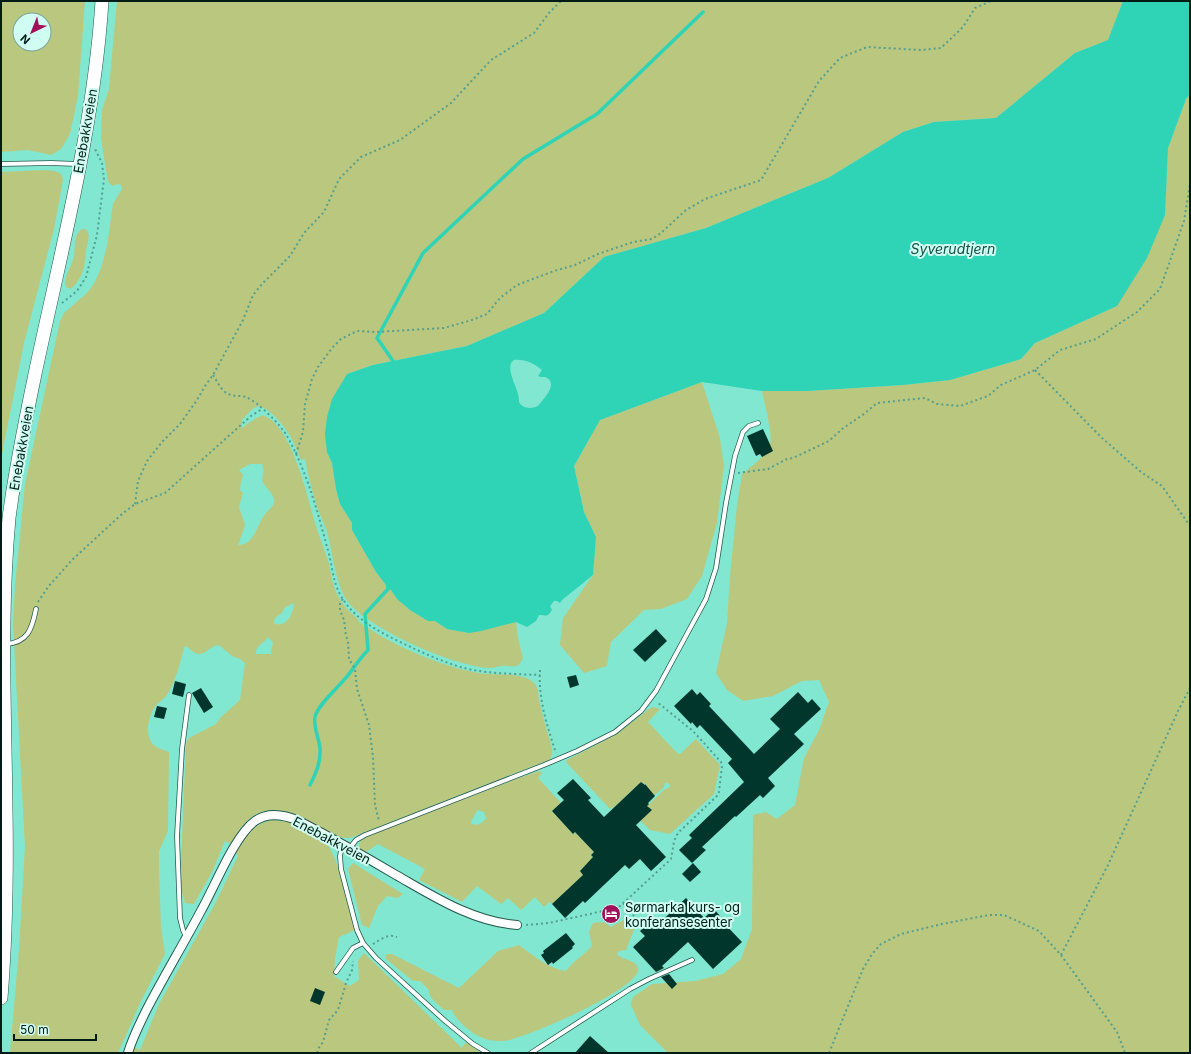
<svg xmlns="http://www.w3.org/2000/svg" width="1191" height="1054" viewBox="0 0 1191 1054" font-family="Inter,sans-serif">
<rect width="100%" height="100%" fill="#82e7d0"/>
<!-- green -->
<g fill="#bac77f" fill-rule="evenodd">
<path d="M1,1H85L78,96L70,134L61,149L51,155L28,150L1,152ZM20,20H44V44H20Z"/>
<path d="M117,1H1123L1109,40L1075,53L996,118L934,122L903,132L828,178L706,228L604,257L544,313L467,346L373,365L347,374L335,395L330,408L329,457L332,463L336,489L340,504L352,523V530L376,572L391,590L397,599L410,610L423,618L435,621L447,629L469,633L516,622L518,638L523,658L519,665C510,668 510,665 502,666C498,666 494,668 490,668C455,667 369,629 348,602C335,584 333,553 327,532C324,523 320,515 317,507C312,491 308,475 305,459L301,460C297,451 294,442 289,434C284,426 266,403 256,407C251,409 246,416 242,420V428L256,418L263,415C292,425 307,496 315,523C319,537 325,550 329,564C331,574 332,584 337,594C342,604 349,612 358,619L359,622C392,645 439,666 479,673C494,676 525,671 535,684C539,689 538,698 540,704C543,719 548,734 552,748C553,753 552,756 549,760L350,838C339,839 331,833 321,828C296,814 269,798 245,823C239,829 235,837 231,844L225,841L212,872L194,904L185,903L180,886L186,743L189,738L216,724L221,717L240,700L245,663L240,659L232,656L219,645C211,645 205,655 198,654C193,653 190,648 186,646L184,648C180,663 176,681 167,695C163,700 157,703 154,708C148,718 144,738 155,746C159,749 165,750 169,752L168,831L159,851V868L161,927L165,954L141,1001L118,1053H10L19,949L25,847L13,624L15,586L25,484L60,321L64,313L88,292L95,282L101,268L107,246L113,204L122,189L121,185L117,184L113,186L108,182L101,139L102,110L109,89ZM250,464H262C265,472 261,477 263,482C266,489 274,493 274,501C274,507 269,509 265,514C259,522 257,533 249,541C246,544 242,544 238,546L245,525L239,507L243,493L240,490L241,482L243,475L239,470ZM294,603C293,613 288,627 275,624L274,622L275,618L282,613L284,608ZM268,637L273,642L271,652L272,654H256C255,645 264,644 268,637Z"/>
<path d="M1190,94V1053H668L640,1025L631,1005L633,997L652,984L695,981L723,974L741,959L752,929L753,815L766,812L777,819L795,805L804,758L819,730L829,702L819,680L802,681L773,696L743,701L727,690L716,673L727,623L730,576L737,505L742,474C751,467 766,456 770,444C773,435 764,401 762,391H807L903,385L950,380L1021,359L1035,343L1117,306L1165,215L1168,148L1186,99Z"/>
<path d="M44,170L55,171L61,174L63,180L54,229L24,343L1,459V172Z"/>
<path d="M82,229H85L88,232C90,239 87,245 86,251C85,266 83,278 71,289L66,287C63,276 72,267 74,256C76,246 72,237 82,229Z"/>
<path d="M702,382L720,438L724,466L717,523L702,576L687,599L661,609L644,610L611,642L607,666L584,673L560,645L563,618L593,575L596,537L584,512L574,466L600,420Z"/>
<path d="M653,707L660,709L648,722L678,754H680L696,739L720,765L714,794L670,834L650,830L639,819L651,810L647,806L665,789L669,788L670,785L668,783H665L664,787L654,796L646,785L641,782L613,808L612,807L610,809L566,762L567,760L617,734L649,709Z"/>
<path d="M539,771L542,773L538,778L561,803L552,811L573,834L575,832L594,852L591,855L597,861L583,867L580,871L583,875L552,904L549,902L544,907L535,897L521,910L508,898L501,904L477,886L462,902L419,880L425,869L378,844L366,852L359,848L360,841L373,834L513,780ZM477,810L484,812L486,818C483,823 478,826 472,824L471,822Z"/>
<path d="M274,820L288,822L307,830L322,839L328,845L335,859L339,870L355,930L339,937L335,959L334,976L350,986L359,980L358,961L364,953L462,1048L466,1042L481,1053H133L134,1047L140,1050L159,1004L215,904L238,856L236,853C245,837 254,822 274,820Z"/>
<path d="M353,863L403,894L398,898L387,896L378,906L369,928L362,925L348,869Z"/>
<path d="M625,919L632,922L635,927L626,950L619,951L617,954C623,961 637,959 638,969C640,989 524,1039 504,1041C499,1041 490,1041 486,1039C474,1036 456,1021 452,1010H444C438,1004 428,998 429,990L420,981H413L386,959L385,957L387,954H392L459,988L498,951L519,945C534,956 547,968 566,971C574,960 583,956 592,946L589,932L593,923L604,922L611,927Z"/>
</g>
<!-- water -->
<path fill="#2fd3b6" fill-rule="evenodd" d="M1123,1H1190V94L1186,99L1168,148L1165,215L1147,258L1117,306L1035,343L1021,359L950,380L903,385L807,391H762L702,382L600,420L574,466L584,512L596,537L593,575L562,600L560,603L557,601H554L550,606L552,610C547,618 547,615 539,615L536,621L527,627L516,622L481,631L469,633L447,629L435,621H428L410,610L397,599L391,590L386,588V585L376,572L352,530V523L340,504L336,489L332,463L327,452L325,434L327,417L332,399L347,374L373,365L467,346L544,313L604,257L706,228L828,178L903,132L934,122L996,118L1075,53L1108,40ZM514,360C524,359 534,363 542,370L538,376C540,377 542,377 545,377C560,383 543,399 538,406C531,409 523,409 519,402C520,390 507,374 511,363Z"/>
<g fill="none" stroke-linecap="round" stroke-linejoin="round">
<!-- stream -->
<g stroke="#2fd3b6" stroke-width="3.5">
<path d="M393,361L377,338L423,253L523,159L597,114L703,12"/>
<path d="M310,785C316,773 321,762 320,748C319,738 313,727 315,717C317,705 341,685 349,674C355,666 361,657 368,650L365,614L388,589"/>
</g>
</g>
<!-- building -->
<g fill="#01362d">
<path d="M763,429L773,451L762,457L760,454L756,456L747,436Z"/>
<path d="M656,629L667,641L645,662L633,650Z"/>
<path d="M576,675L579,685L570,688L567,677Z"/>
<path d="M175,681L186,684L183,697L172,694Z"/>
<path d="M201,688L213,707L204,713L192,693Z"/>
<path d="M692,689L697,695L700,692L711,704L709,706L754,754L780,729L770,719L798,692L808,703L812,699L821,709L794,734L804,744L768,778L775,786L763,798L760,795L736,817L735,816L702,847L706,850L692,863L679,850L692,838L689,835L744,782L728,763L732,759L700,725L697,728L692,722L691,724L674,706Z"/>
<path d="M157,706L167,708L164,719L154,717Z"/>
<path d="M573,779L591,798L588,800L604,817L641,782L645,785V784L655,796L648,803L649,804L647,806L652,810L636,825L666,857L651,871L640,859L629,869L625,865L585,903L583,901L565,918L552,904L583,875L580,871L593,857L591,855L594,852L575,832L573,834L552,811L564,800L557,793Z"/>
<path d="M693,863L701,872L690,882L682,874Z"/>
<path d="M686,898L704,918L714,909L720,916L719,918L742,942L713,969L688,942L662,966L664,968L656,972L633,947L645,936L640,931L648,924L653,929Z"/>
<path d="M566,933L575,944L572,947L573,948L553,964L552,962L548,965L541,955L544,953L543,951Z"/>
<path d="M669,974L677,984L672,989L661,977Z"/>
<path d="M315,988L325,992L320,1005L310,1001Z"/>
<path d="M590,1036L609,1053H575Z"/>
</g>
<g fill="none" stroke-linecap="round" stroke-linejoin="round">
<!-- lane casing -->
<g stroke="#23594e" stroke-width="5.5">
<g id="lane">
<path d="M1,164L51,163L77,164"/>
<path d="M5,644C28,643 32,629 36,609"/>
<path d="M342,845L340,856L341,869L357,930L363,943L376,958L444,1020L473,1044L488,1053"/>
<path d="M349,849L356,840L365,835L544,765L577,751L615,732L641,711L656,691L706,599L716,568L726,503L735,456L743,432L749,426L758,423"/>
<path d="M186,937L183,930L180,918L177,836L182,749L189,695"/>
<path d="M336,972L353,948L363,943"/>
<path d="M531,1053L630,989L649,979L692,960"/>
</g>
</g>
<!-- street casing -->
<g stroke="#23594e" stroke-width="10">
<path id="street" d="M128,1053C133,1036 141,1021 149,1005C166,973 185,941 202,909C215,886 235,835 255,821C269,811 285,815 299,821C332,838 364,856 396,875C433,896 473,922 517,925"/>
</g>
<!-- primary casing -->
<g stroke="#23594e" stroke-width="14">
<path id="primary" d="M1,998C6,936 7,873 6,811C5,713 0,616 9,518C15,470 25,422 35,374C61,251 94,127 102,1"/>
</g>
<!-- path -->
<g stroke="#549f8e" stroke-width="2" stroke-dasharray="2 3" stroke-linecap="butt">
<path d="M62,303L77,291L86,277L97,235L104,179L102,163L95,149"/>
<path d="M1035,370L1102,438L1141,472L1162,486L1190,526"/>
<path d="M213,375C217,381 220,388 225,392C231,397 239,395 246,397C258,402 281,425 287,436C306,470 317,509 327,547C331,559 332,573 336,585C348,620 386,635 417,650C435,658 453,666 473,670C495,674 518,674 540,675"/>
<path d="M296,454L303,432L305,404L312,379L318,367L332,348L341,339L357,331L376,332L444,328L472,320L487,314L500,298L517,285L554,271L575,265L598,254L633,242L652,239L661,233L686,210L705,199L761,180L819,81L840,58L867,47L921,50L941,48L963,27L975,8L991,1"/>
<path d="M738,473L768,469L787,459L793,458L829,441L842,429L864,414L877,403L925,398L937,404L960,406L988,396L1001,385L1035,370L1060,350L1096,339L1137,312L1160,289L1184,221L1190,184"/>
<path d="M135,504L138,481L147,461L162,442L180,424L197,400L205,386L213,375L243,320L253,295L263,283L290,256L304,233L324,212L339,179L361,157L400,140L451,103L491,60L534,33L549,13L561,1"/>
<path d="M343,599L340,603V610L344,620L346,636L348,641L349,659L355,669L357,689L369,725L373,757L375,805L379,821"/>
<path d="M38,602L48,587L72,560L122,514L135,504L165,493L251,416L262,409"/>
<path d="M540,670C538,698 547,726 556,753"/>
<path d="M623,903L643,926"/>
<path d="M526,925L549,923L612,909L620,906L671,859L674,842L676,836L680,831L718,795L719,792L722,766L721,762L693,731L657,702"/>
<path d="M373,944C380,940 388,933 397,937"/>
<path d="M1061,955L1108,865L1178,711L1190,688"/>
<path d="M317,1053L318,1049L323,1042L329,1020L338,1010L346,983L352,970L353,961"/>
<path d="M829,1053L863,969L872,954L881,944L901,934L942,924L989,915H1004L1039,931L1061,955L1117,1032L1125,1053"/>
</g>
<!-- lane -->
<use href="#lane" stroke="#fff" stroke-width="4"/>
<!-- street -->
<use href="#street" stroke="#fff" stroke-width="8"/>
<!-- primary -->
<use href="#primary" stroke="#fff" stroke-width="13"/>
</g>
<!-- icons -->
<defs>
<g id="hotel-disc" transform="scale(1)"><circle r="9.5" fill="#a0115a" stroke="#cffdf1"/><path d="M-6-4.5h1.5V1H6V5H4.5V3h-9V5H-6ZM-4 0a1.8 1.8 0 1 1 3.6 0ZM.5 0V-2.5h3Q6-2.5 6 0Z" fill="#fff"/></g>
</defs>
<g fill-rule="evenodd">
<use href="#hotel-disc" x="611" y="914"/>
</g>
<g text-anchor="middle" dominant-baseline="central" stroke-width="4" stroke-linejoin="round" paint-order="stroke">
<!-- street labels -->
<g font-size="13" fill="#001b15" stroke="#cffdf1">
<text transform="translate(85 131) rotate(-80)">Enebakkveien</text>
<text transform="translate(21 448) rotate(-80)">Enebakkveien</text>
<text transform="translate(332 840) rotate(28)">Enebakkveien</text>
</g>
<!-- poi labels -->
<g font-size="13" fill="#001b15" stroke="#cffdf1" text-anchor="start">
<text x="625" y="907">Sørmarka kurs- og<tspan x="625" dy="15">konferansesenter</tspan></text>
</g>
<!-- water labels -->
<g font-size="14" font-style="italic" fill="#125246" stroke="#cffdf1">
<text x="953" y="248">Syverudtjern</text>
</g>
</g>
<!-- border -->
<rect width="1191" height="1054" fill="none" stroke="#001b15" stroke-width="4"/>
<!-- north arrow -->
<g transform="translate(32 32) rotate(223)"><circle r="19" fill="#cffdf1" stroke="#7ca399"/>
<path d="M0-3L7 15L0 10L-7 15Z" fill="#a0115a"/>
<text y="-6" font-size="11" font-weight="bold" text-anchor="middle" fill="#001b15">N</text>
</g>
<!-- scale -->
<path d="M14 1034v6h82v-6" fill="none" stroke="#001b15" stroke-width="2"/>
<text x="20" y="1034" font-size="12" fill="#001b15" stroke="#cffdf1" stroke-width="3" paint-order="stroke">50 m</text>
</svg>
